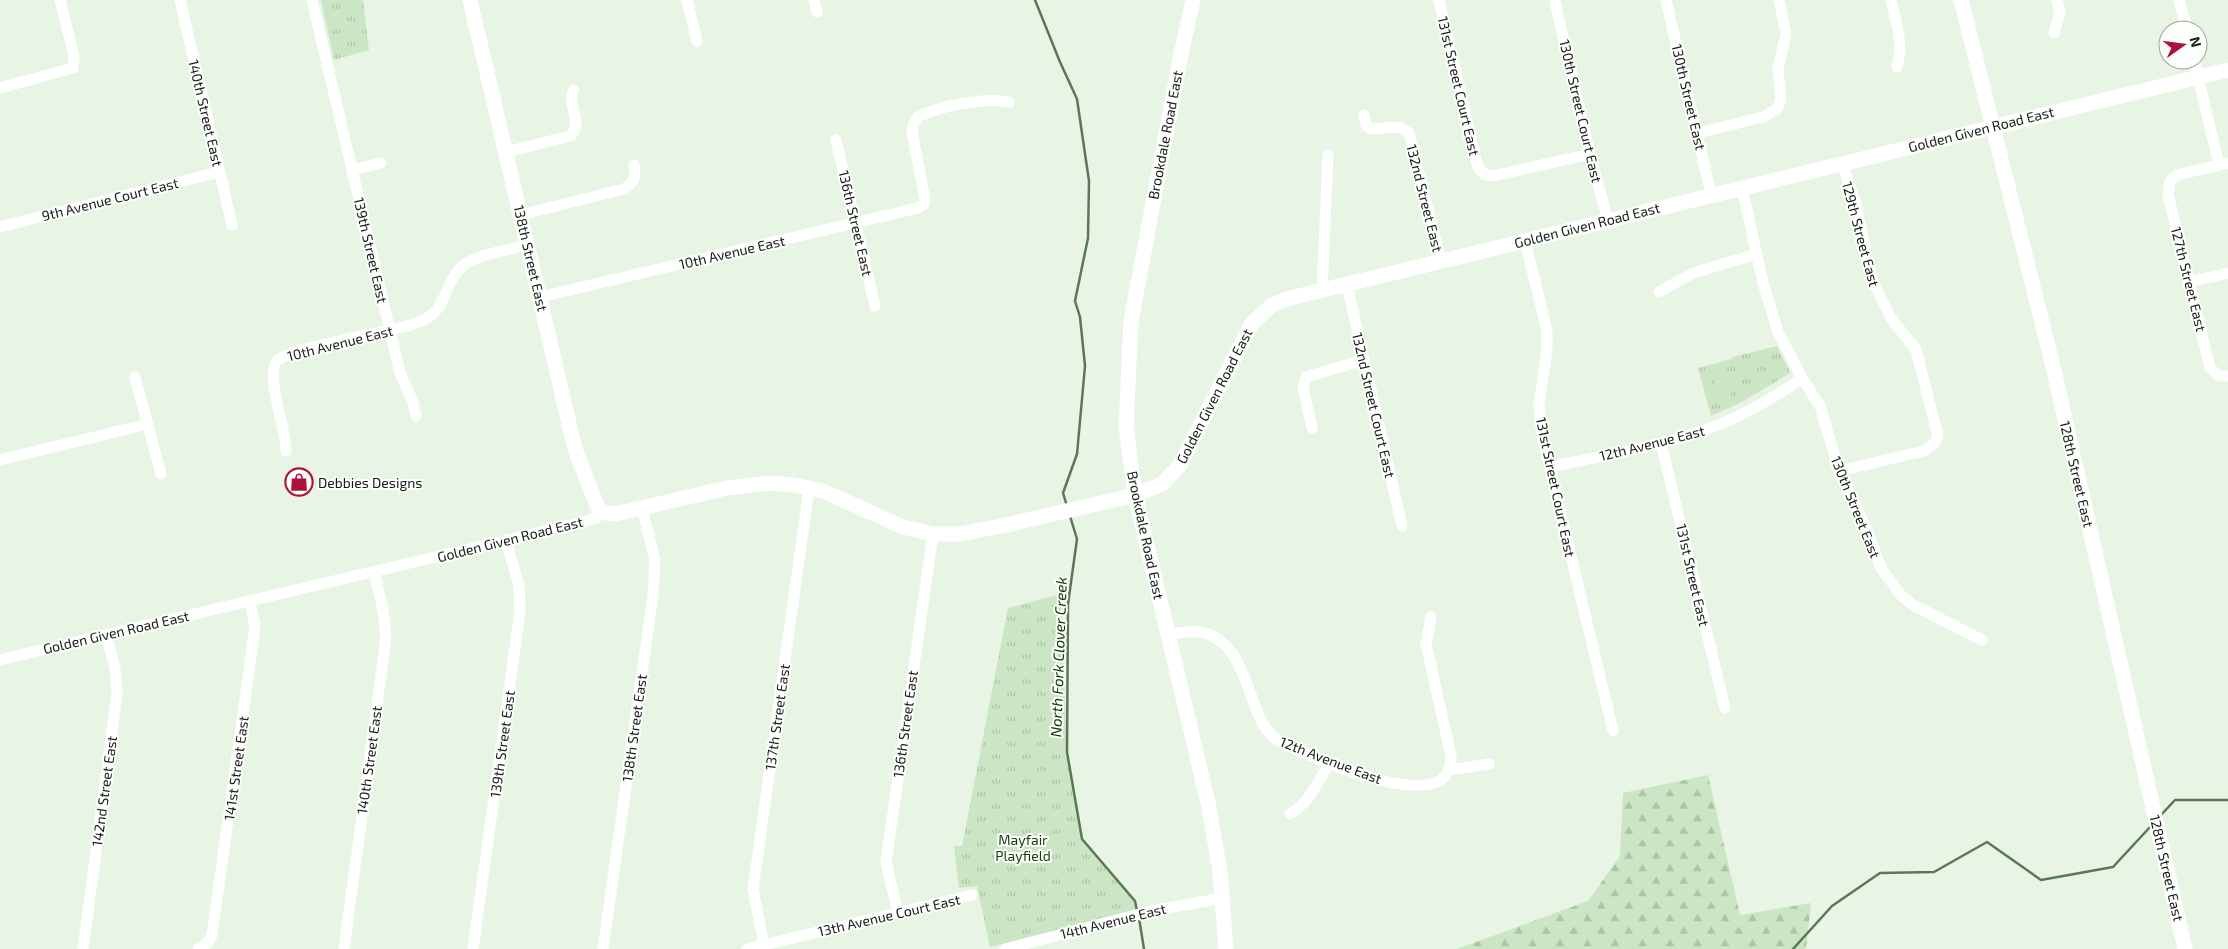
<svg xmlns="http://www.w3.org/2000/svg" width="2228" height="949" viewBox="0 0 2228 949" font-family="'Exo 2',sans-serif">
<defs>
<pattern id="grass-tufts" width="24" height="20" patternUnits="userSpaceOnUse" patternTransform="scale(1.25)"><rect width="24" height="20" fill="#cbe5c5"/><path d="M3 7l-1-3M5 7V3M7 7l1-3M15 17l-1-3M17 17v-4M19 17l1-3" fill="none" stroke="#aec4a8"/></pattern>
<pattern id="forest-firs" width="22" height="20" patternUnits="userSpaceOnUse" patternTransform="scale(1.25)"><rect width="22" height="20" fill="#cbe5c5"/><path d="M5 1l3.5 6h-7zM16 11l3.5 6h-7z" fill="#aec4a8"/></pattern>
</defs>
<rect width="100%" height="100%" fill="#e8f5e5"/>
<!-- grass -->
<g fill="url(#grass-tufts)">
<path d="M321,0H363L369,50L334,60Z"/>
<path d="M1777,346L1790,372L1787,375L1740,403L1711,416L1698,368L1732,359V357Z"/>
<path d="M1061,594L1067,751L1082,839L1135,901L1137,911L990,947L977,886L959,888L954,846H962L1008,608Z"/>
</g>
<!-- forest -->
<path fill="url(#forest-firs)" d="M1708,775L1740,915L1811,903L1806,949H1457L1588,901L1620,856L1623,793Z"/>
<!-- garden -->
<path fill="#cbe5c5" d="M1724,367L1732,397L1720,400L1712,371Z"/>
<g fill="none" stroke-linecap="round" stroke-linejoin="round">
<!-- stream -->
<g stroke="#5b7855" stroke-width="2.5">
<path d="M1035,0L1060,62L1077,99L1089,181L1088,238L1075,301L1080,317L1085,366L1077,454L1063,493L1067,506"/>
<path d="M1070,516L1077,539L1068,604L1067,752L1082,839L1135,901L1137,911"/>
<path d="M2161,815L2175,800H2228"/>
<path d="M1139,918L1144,949"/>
<path d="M1793,949L1832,906L1880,873L1934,872L1987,842L2041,880L2113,867L2151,826"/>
</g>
<!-- street -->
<g stroke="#fff" stroke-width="11">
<path d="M180,0L232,225"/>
<path d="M312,0L400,373L413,402L416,416"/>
<path d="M687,0L697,41"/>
<path d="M814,0L817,12"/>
<path d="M1439,0L1477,164C1480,172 1485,176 1493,176L1590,154"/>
<path d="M1666,0L1711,194"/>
<path d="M1891,0C1896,23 1904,44 1897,67"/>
<path d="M2179,0L2187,30"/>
<path d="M1555,2L1590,154L1608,221"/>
<path d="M2054,33L2060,13L2057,0"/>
<path d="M2194,60L2219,165"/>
<path d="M0,88L73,68L74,56L60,0"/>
<path d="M1364,115L1366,125L1371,129L1399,127L1409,133L1441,261"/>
<path d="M1698,133L1763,117L1777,109L1781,99L1778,69L1786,34L1779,0"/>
<path d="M836,140L875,306"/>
<path d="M506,152L570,136C585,122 565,104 574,90"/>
<path d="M2228,163L2177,175L2170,181L2168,194L2210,368L2219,376H2228"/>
<path d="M352,170L381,163"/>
<path d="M1742,187L1763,283L1778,332L1802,378L1820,406L1839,471L1867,530L1881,568L1901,595L1913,605L1982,640"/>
<path d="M520,215L624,189C635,182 636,177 634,165"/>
<path d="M0,227L219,172"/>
<path d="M1525,241L1547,331V350L1539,404L1542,435L1613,731"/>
<path d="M2189,282L2228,273"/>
<path d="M1347,285L1402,526"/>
<path d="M1322,291L1328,155"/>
<path d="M1659,292L1693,273L1757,254"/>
<path d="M540,297L918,208L924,204L925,199L912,132L913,126L918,117C939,106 986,97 1009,102"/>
<path d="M135,377L161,474"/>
<path d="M1312,428L1303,387L1306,377L1363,360"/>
<path d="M1661,443L1725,708"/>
<path d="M286,451C286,429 266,377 276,362C285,348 391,332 414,324C451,312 440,286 463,266C476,254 510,250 527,245"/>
<path d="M0,460L148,424"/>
<path d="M1550,467C1600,456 1653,448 1702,431C1738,419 1771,400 1802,378"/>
<path d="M1839,471L1924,451L1934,444L1938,436L1916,350L1891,318L1873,282L1855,202L1842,163"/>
<path d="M1168,634C1179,633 1189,631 1199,632C1233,636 1244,676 1254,703C1259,717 1263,729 1276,739C1307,757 1407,800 1441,780C1449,774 1451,765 1451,756L1426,644L1431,617"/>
<path d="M0,660L575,524L596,518L601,512"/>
<path d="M1449,770L1489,764"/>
<path d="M1290,814C1310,802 1318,782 1330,762"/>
<path d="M898,913L886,862L933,534"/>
<path d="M764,945L753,889L809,489"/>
<path d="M83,949L117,694L115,668L106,635"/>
<path d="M198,949L208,943L212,935L255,627L250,601"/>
<path d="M344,949L385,645C387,620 380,597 374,572"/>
<path d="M473,949L520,611L519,586L506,540"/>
<path d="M603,949L653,595L655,560L642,508"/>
<path d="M747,949L972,895"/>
<path d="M1005,949L1151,911L1223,898"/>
</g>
<!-- secondary -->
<g stroke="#fff" stroke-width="15">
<path d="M470,0L575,449L596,503L601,512L615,514L727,488L769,483L794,485L823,491L903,527L933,534H960L1006,525L1135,495L1162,484L1180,465L1252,323L1271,306L1286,299L2228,70"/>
<path d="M1193,0L1181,54L1131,321L1126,427L1135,495L1209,807L1220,872L1226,949"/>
<path d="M1961,0L2052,362L2185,949"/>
</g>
</g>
<!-- icons -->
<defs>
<g id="shop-ring" transform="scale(1.4375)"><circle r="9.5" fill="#fcfffb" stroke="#aa133c" stroke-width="1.5"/><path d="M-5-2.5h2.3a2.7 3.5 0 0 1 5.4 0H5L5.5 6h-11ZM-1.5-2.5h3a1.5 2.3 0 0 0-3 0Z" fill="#aa133c"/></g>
</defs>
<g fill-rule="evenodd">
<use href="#shop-ring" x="299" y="482"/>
</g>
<g text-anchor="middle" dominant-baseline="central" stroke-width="4" stroke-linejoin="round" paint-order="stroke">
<!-- street labels -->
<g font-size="14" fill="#161a15" stroke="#fcfffb">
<text transform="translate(1459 86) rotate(77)">131st Street Court East</text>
<text transform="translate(1689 97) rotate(77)">130th Street East</text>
<text transform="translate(1581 111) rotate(77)">130th Street Court East</text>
<text transform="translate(206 113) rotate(77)">140th Street East</text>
<text transform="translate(1981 129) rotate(-14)">Golden Given Road East</text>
<text transform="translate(1165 135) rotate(-79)">Brookdale Road East</text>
<text transform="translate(1425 198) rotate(76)">132nd Street East</text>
<text transform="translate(110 199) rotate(-14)">9th Avenue Court East</text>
<text transform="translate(856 223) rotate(77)">136th Street East</text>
<text transform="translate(1587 225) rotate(-14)">Golden Given Road East</text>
<text transform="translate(1861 234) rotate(75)">129th Street East</text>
<text transform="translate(371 250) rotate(77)">139th Street East</text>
<text transform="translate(732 252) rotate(-13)">10th Avenue East</text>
<text transform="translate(531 258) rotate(77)">138th Street East</text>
<text transform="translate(2189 279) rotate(76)">127th Street East</text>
<text transform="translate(340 343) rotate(-14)">10th Avenue East</text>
<text transform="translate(1214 396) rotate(-63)">Golden Given Road East</text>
<text transform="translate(1374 405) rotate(77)">132nd Street Court East</text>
<text transform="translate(1652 443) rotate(-14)">12th Avenue East</text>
<text transform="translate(2077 474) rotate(77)">128th Street East</text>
<text transform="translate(1556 487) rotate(78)">131st Street Court East</text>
<text transform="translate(1856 507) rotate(68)">130th Street East</text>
<text transform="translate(1146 535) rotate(78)">Brookdale Road East</text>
<text transform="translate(510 539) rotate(-14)">Golden Given Road East</text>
<text transform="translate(1693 575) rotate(77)">131st Street East</text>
<text transform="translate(116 632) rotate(-13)">Golden Given Road East</text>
<text transform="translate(777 717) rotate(-82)">137th Street East</text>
<text transform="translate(905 724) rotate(-82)">136th Street East</text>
<text transform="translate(634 728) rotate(-82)">138th Street East</text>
<text transform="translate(502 744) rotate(-82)">139th Street East</text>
<text transform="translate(369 760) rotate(-82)">140th Street East</text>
<text transform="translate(1331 760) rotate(21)">12th Avenue East</text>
<text transform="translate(236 768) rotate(-82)">141st Street East</text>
<text transform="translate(104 791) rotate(-82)">142nd Street East</text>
<text transform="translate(2167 868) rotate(77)">128th Street East</text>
<text transform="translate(889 915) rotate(-13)">13th Avenue Court East</text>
<text transform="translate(1113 921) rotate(-14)">14th Avenue East</text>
</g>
<!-- poi labels -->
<g font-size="14" fill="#161a15" stroke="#fcfffb" text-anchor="start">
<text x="318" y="482">Debbies Designs</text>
</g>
<!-- park labels -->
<g font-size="14" fill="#143c0a" stroke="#fcfffb">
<text x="1023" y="839">Mayfair<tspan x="1023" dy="16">Playfield</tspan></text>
</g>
<!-- water labels -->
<g font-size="15" font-style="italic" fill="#0c3503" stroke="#fcfffb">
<text transform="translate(1058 657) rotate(-88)">North Fork Clover Creek</text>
</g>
</g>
<!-- north arrow -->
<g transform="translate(2183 45) rotate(76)"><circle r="24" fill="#fcfffb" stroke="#a0a39f"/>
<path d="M0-4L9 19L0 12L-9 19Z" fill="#aa133c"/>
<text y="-8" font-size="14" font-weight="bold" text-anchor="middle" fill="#161a15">N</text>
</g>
</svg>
